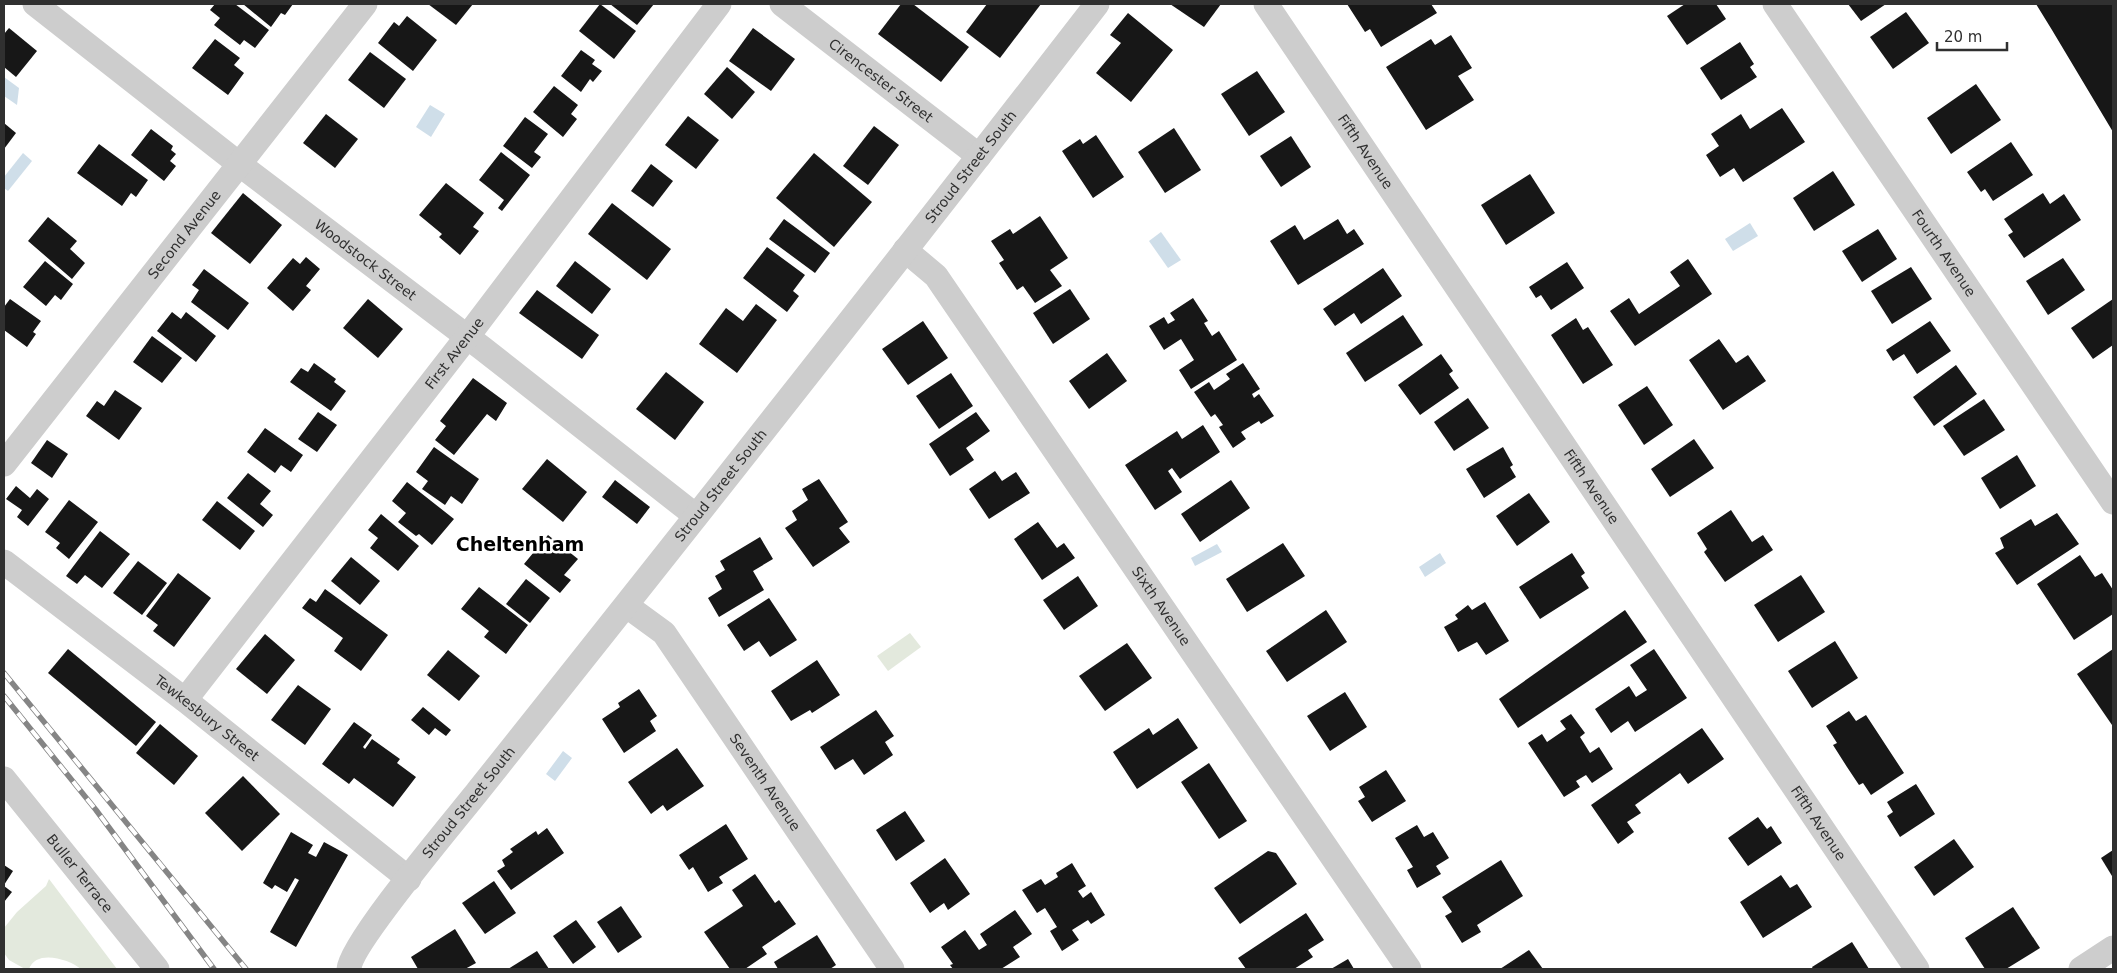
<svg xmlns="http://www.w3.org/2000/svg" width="2117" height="973" viewBox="0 0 2117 973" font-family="'DejaVu Sans',sans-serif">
<rect width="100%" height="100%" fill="#fff"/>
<!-- green -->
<g fill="#e3e9dd">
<path d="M910,633L921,647L888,671L877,656Z"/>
<path d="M49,879L117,969H81C69,959 36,949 29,969H25L9,960L4,953V928L17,912L46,886Z"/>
</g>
<!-- water -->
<g fill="#cfdee9">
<path d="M4,77L19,88L17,105L4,96Z"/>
<path d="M430,105L445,114L431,137L416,127Z"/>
<path d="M23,153L32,161L8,191L4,188V177Z"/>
<path d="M1750,223L1758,236L1733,251L1725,239Z"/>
<path d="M1161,232L1181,260L1168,268L1149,241Z"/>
<path d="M1217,544L1222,552L1195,566L1191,558Z"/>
<path d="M1440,553L1446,563L1425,577L1419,567Z"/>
<path d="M563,751L572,758L555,781L546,774Z"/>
</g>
<!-- building -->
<g fill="#171717">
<path d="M215,4H235L269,30L255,48L244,40L240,45L214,25L220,18L210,10Z"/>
<path d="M243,4H293L285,15L281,13L271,27Z"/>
<path d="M428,4H473L456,25Z"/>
<path d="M600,4L636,31L614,59L579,31Z"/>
<path d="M610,4H654L637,25Z"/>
<path d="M901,4H913L969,47L941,82L878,34Z"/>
<path d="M987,4H1041L1000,58L966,32Z"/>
<path d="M1170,4H1221L1204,27Z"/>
<path d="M1347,4H1431L1437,13L1381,47L1370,29L1365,32Z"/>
<path d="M1685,4H1716L1726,19L1687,45L1667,16Z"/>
<path d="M1848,4H1886L1861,21Z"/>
<path d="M2036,4H2113V132L2052,30Z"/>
<path d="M1906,12L1929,43L1893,69L1870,37Z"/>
<path d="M1128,13L1173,50L1131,102L1096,73L1121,43L1110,35Z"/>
<path d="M407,16L437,40L413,71L378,43L394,22L399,26Z"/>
<path d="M9,28L37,51L16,77L4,67V34Z"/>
<path d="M753,28L795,59L771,91L729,61Z"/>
<path d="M1451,35L1472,68L1458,76L1474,100L1426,130L1386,67L1431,39L1435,45Z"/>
<path d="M215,39L240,58L234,65L244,73L228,95L192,68Z"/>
<path d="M1740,42L1754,64L1750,67L1757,77L1721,100L1700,68Z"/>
<path d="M581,50L595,60L592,64L602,71L593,82L590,79L581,92L561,76Z"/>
<path d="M370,52L406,79L384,108L348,80Z"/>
<path d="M727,67L755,92L732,119L704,94Z"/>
<path d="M1257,71L1285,112L1249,136L1221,94Z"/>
<path d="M1976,84L2001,120L1951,154L1927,118Z"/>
<path d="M554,86L578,105L571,114L577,119L563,137L533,112Z"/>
<path d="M1782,108L1805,142L1743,182L1734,168L1720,177L1706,155L1719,146L1711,134L1741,114L1750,129Z"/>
<path d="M326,114L358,139L335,168L303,143Z"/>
<path d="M688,116L719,140L696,169L665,145Z"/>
<path d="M525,117L548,134L534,152L541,157L532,168L503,146Z"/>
<path d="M4,123L16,133L4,149Z"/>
<path d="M874,126L899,145L868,185L843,166Z"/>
<path d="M1174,128L1201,170L1165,193L1138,152Z"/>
<path d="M151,129L173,146L171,150L176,154L170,161L176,166L164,181L131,155Z"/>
<path d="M1096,135L1124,177L1093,198L1062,151L1080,139L1083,144Z"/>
<path d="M1291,136L1311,167L1281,187L1260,156Z"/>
<path d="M2011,142L2033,175L1993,201L1985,189L1981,192L1967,172Z"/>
<path d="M99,144L148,180L136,197L131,193L122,206L77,173Z"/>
<path d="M501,152L530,175L502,211L498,208L504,200L479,180Z"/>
<path d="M814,153L872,202L834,247L776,198Z"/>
<path d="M651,164L673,181L653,207L631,191Z"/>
<path d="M1833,171L1855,205L1814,231L1793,198Z"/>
<path d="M1530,174L1555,213L1506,245L1481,205Z"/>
<path d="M446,183L484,213L473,227L479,231L460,255L439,237L442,234L419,215Z"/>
<path d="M243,193L282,225L250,264L211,233Z"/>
<path d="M2043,193L2050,204L2064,194L2081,220L2024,258L2008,235L2013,232L2004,219Z"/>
<path d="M612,203L671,249L647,280L588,234Z"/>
<path d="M1040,216L1068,258L1050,270L1062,286L1035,303L1023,286L1017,290L999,263L1004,260L991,241L1010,229L1013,234Z"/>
<path d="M48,217L77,241L70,249L85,263L72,279L28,241Z"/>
<path d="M784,219L830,253L815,273L769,239Z"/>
<path d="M1338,219L1347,234L1354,229L1364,244L1298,285L1270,241L1295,225L1304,240Z"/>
<path d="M1878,229L1897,259L1862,282L1842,251Z"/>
<path d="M767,247L805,275L793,291L799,296L787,312L743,278Z"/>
<path d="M306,257L320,269L306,286L311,290L293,311L267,288L293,258L300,264Z"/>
<path d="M2063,258L2085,290L2048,315L2026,281Z"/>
<path d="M1688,259L1712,294L1635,346L1610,311L1629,298L1639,314L1680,286L1670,272Z"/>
<path d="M45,261L73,284L61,300L55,295L46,306L23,287Z"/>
<path d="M575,261L611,289L592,314L556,286Z"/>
<path d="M1567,262L1584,288L1551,310L1541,295L1536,298L1529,287Z"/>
<path d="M1911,267L1932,299L1892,324L1871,291Z"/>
<path d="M1383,268L1402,296L1361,324L1354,313L1335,326L1323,309Z"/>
<path d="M204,269L249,303L228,330L191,302L199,290L192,285Z"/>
<path d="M1070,289L1090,319L1053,344L1033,313Z"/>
<path d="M537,290L599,335L582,359L519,313Z"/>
<path d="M1193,298L1208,321L1204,323L1212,336L1219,331L1237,360L1191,389L1179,370L1194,360L1181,339L1164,350L1149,326L1164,317L1168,324L1175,320L1170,313Z"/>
<path d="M10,299L41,321L33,332L36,334L27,347L4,330V307Z"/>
<path d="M368,299L403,329L378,358L343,328Z"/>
<path d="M2113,299V345L2093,359L2071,328Z"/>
<path d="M756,304L777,320L737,373L699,344L726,308L743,321Z"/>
<path d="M172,312L181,319L186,312L216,336L196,362L157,331Z"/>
<path d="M1403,315L1423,345L1365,382L1346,353Z"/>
<path d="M1576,318L1583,330L1588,327L1613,365L1583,384L1551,335Z"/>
<path d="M923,321L948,358L908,385L882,349Z"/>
<path d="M1930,321L1951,351L1917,374L1904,354L1893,361L1886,350Z"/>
<path d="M152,336L182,358L162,383L133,362Z"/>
<path d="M1719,339L1736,363L1748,355L1766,381L1723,410L1689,360Z"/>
<path d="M1107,353L1127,381L1089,409L1069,381Z"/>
<path d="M1441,354L1453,371L1449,374L1459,388L1420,415L1398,385Z"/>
<path d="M314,363L336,379L334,382L346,391L331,411L290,382L301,368L308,372Z"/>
<path d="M1243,363L1260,389L1252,394L1254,398L1259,394L1274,416L1261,424L1259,421L1241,432L1246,439L1233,448L1219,427L1223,425L1215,414L1211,417L1194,392L1209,382L1214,390L1230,379L1226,374Z"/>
<path d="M1956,365L1977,394L1934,426L1913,397Z"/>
<path d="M666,372L704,402L675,440L636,409Z"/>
<path d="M951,373L973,406L939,429L916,396Z"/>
<path d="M473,378L507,403L496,421L487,414L454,455L435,440L446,426L440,421Z"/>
<path d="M1647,386L1673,425L1644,445L1618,405Z"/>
<path d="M115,390L142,408L119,440L86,416L97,401L104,406Z"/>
<path d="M1468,398L1489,428L1454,451L1434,422Z"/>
<path d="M1984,399L2005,430L1964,456L1943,426Z"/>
<path d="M318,412L337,425L317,452L298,439Z"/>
<path d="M976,412L990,431L966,448L974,460L950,476L929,444Z"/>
<path d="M1203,425L1220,452L1180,479L1172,468L1168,471L1182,492L1155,510L1125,465L1177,431L1182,439Z"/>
<path d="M265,428L303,455L291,472L281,465L275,473L247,452Z"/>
<path d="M1694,439L1714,468L1670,497L1651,469Z"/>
<path d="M47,440L68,454L52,478L31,463Z"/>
<path d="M434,447L479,479L462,504L451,496L445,505L422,489L428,481L416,472Z"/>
<path d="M1503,447L1513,465L1510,467L1516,477L1484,498L1466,469Z"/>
<path d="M2017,455L2036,486L2000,509L1981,478Z"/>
<path d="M547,459L587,492L563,522L522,489Z"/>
<path d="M995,471L1002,481L1016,472L1030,493L989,519L969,489Z"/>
<path d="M248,473L271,491L260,504L273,515L263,527L227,498Z"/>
<path d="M819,479L848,522L839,528L850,542L813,567L785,528L797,520L792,511L808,500L802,489Z"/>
<path d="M615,480L650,507L637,524L602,497Z"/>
<path d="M1231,480L1250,508L1200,542L1181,514Z"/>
<path d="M407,482L454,519L432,545L419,534L416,536L398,522L406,513L392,501Z"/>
<path d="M16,486L30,498L37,489L49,499L28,526L17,517L22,510L6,499Z"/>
<path d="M1529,493L1550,522L1517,546L1496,516Z"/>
<path d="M69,500L98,522L69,559L56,548L60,543L45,532Z"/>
<path d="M217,501L255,531L240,550L202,520Z"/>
<path d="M1731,510L1752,542L1763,535L1773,550L1725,582L1704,552L1707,549L1697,533Z"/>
<path d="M2057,513L2079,544L2017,585L1995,553L2004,548L2000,538L2031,519L2035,526Z"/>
<path d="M381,514L419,546L398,571L370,548L378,538L368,530Z"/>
<path d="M1038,522L1057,548L1064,543L1075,558L1042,580L1014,539Z"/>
<path d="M100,531L130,554L102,588L85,575L77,584L66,576Z"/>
<path d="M548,535L578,559L564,575L571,580L560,593L524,564Z"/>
<path d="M760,537L773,559L753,571L764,590L719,617L708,598L722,589L715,576L725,570L720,561Z"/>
<path d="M1283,543L1305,576L1247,612L1226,579Z"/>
<path d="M1572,553L1585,573L1581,576L1589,588L1540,619L1519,587Z"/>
<path d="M2080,555L2095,577L2102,573L2113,590V614L2074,640L2037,584Z"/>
<path d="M351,557L380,581L360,605L331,581Z"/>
<path d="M138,561L167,583L142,615L113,593Z"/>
<path d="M178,573L211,598L174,647L153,631L158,625L146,616Z"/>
<path d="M1801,575L1825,612L1778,642L1754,605Z"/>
<path d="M1078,576L1098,606L1064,630L1043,600Z"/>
<path d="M526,579L550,598L530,623L506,604Z"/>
<path d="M479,587L528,625L506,654L484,637L489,631L461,609Z"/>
<path d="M325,589L388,635L361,671L334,651L343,638L302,608L310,598L316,602Z"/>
<path d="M769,598L797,640L770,657L759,641L744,651L727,625Z"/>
<path d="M1485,602L1509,641L1486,655L1477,642L1458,652L1444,627L1458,619L1455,615L1468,605L1472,610Z"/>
<path d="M1326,610L1347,642L1287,682L1266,651Z"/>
<path d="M1625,610L1647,642L1518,728L1499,699Z"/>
<path d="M265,634L295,660L267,694L236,669Z"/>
<path d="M1835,641L1858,678L1812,708L1788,671Z"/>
<path d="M1127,643L1152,678L1105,711L1079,676Z"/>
<path d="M68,649L156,722L136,746L48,673Z"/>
<path d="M1654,649L1687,698L1635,732L1628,721L1611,733L1595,709L1629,686L1636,697L1647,690L1630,665Z"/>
<path d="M2113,649V724L2112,725L2077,674Z"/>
<path d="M448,650L480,676L459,701L427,675Z"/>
<path d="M817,660L840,695L812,713L810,710L791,721L771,691Z"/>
<path d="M298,685L331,709L305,745L271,720Z"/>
<path d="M639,689L657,716L650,721L656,731L624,753L602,719L620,707L618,703Z"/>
<path d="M1345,692L1367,727L1330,751L1307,716Z"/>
<path d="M423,707L451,730L446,736L435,728L429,735L411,720Z"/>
<path d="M876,710L894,736L885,742L893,755L864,775L853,759L835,770L820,747Z"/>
<path d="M1849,711L1856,721L1866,715L1904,773L1871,795L1863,783L1859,785L1847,767L1833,745L1837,743L1826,726Z"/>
<path d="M1571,714L1585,733L1580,737L1590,753L1599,747L1613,769L1592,783L1586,775L1576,781L1580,787L1564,797L1528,743L1542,734L1547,742L1566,729L1560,721Z"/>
<path d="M1178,718L1198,748L1137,789L1113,752L1149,728L1153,735Z"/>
<path d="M354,722L372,735L363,747L365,749L372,739L400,759L397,763L416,777L393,807L354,778L349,784L322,764Z"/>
<path d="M160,724L198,756L174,785L136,753Z"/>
<path d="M1702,728L1724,759L1688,784L1680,773L1635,805L1641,813L1627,822L1634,832L1618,844L1591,805Z"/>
<path d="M677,748L704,786L667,811L663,805L651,814L628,782Z"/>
<path d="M1209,763L1247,821L1219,839L1181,782Z"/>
<path d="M1386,770L1406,801L1372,822L1358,801L1365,797L1359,787Z"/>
<path d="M243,776L280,814L242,851L205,813Z"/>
<path d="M1916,784L1935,814L1900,837L1887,816L1893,812L1887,802Z"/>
<path d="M905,811L925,841L896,861L876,830Z"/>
<path d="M1758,817L1767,829L1771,826L1782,843L1748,866L1728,838Z"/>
<path d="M726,824L748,859L719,877L723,883L708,892L693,867L689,870L679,855Z"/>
<path d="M1417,825L1424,837L1433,832L1449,858L1436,866L1441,874L1417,888L1407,870L1413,867L1395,838Z"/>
<path d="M547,828L564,853L511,890L497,871L505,866L502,860L513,852L510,849L536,831L538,835Z"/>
<path d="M291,832L313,845L308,853L316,857L324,842L348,855L296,947L270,932L299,880L295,878L287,892L275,885L272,889L263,883Z"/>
<path d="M1954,839L1974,867L1934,896L1914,867Z"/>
<path d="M2113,850V875L2112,876L2101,858Z"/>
<path d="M1268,851L1276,853L1297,884L1240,924L1214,888Z"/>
<path d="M945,858L970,894L948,910L944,903L930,913L910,883Z"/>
<path d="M1501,860L1523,896L1477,925L1481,932L1462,943L1445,916L1452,912L1442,897Z"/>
<path d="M1072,863L1086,886L1078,891L1083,898L1091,892L1105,915L1091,924L1088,920L1072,930L1079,940L1062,951L1050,931L1057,927L1045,908L1037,913L1022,890L1041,879L1045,885L1058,877L1056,873Z"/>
<path d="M4,865L13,871L4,885Z"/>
<path d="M755,874L775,903L779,900L796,924L762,947L767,954L745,969H730L704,932L743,906L732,890Z"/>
<path d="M1781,875L1790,888L1797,884L1812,907L1763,938L1740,902Z"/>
<path d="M494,881L516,913L485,934L462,903Z"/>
<path d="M4,886L12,892L4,902Z"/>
<path d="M621,906L642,937L618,953L597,922Z"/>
<path d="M2013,907L2040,948L2006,969H1985L1965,938Z"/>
<path d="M1015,910L1032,934L1013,947L1020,957L1001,969H953L950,965L953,964L941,947L965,930L979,950L987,945L980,934Z"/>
<path d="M1306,913L1324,940L1308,950L1313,957L1294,969H1246L1238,958Z"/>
<path d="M576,920L596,947L573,964L553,936Z"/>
<path d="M455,929L476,963L465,969H418L411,957Z"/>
<path d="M817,935L836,965L830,969H778L774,962Z"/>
<path d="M1852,942L1869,969H1813L1812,967Z"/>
<path d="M1529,950L1543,969H1500Z"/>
<path d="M537,951L549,969H508Z"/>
<path d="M1348,959L1354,969H1331Z"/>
</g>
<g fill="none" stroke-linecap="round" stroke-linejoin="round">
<!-- minor -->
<g stroke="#cdcdcd" stroke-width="25">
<path id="s1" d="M35,4L239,164L482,348L696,516"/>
<path id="s2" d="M782,4L979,156"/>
<path id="s3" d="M1266,4L1917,969"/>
<path id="s4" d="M1775,4L2113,502"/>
<path id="s5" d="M905,250L936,276L1409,969"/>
<path id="s6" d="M4,464L365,4"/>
<path id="s7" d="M4,562L185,700L409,879"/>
<path id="s8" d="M627,606L664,633L892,969"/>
<path id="s9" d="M185,700L467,337L719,4"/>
<path id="s10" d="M4,779L157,969"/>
<path id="s11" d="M349,969C350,944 456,819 478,791C686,530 893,268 1097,4"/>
<path d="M2081,969L2113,948"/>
</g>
<!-- rail casing -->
<g stroke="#858585" stroke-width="5.5">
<g id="rail">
<path d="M4,673L246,969"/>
<path d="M4,696L96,810L214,969"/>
</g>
</g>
<!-- rail -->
<use href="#rail" stroke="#fff" stroke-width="4" stroke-dasharray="11" stroke-linecap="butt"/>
</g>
<g text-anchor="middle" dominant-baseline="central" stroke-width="5" stroke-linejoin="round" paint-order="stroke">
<!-- street labels -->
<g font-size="14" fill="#303030" stroke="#fff">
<text stroke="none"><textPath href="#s2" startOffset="125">Cirencester Street</textPath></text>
<text stroke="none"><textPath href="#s3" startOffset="178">Fifth Avenue</textPath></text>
<text stroke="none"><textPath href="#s11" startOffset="1016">Stroud Street South</textPath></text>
<text stroke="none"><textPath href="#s6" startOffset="292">Second Avenue</textPath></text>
<text stroke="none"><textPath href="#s4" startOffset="301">Fourth Avenue</textPath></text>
<text stroke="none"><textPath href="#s1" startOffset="418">Woodstock Street</textPath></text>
<text stroke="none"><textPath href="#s9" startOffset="439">First Avenue</textPath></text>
<text stroke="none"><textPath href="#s11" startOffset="611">Stroud Street South</textPath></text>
<text stroke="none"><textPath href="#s3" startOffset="582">Fifth Avenue</textPath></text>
<text stroke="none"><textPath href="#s5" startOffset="440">Sixth Avenue</textPath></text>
<text stroke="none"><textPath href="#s7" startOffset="256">Tewkesbury Street</textPath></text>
<text stroke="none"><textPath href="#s8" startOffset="226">Seventh Avenue</textPath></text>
<text stroke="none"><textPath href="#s11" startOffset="206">Stroud Street South</textPath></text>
<text stroke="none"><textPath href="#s3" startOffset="988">Fifth Avenue</textPath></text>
<text stroke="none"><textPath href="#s10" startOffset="121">Buller Terrace</textPath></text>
</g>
<!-- district labels -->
<g font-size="19" font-weight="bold" fill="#000" stroke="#fff">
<text x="520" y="544">Cheltenham</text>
</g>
</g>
<!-- border -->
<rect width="2117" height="973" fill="none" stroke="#303030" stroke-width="10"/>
<!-- scale -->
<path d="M1937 42v8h70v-8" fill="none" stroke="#303030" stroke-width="2.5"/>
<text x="1944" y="42" font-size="15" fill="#303030" stroke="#ffffff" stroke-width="4" paint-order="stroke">20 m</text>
</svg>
